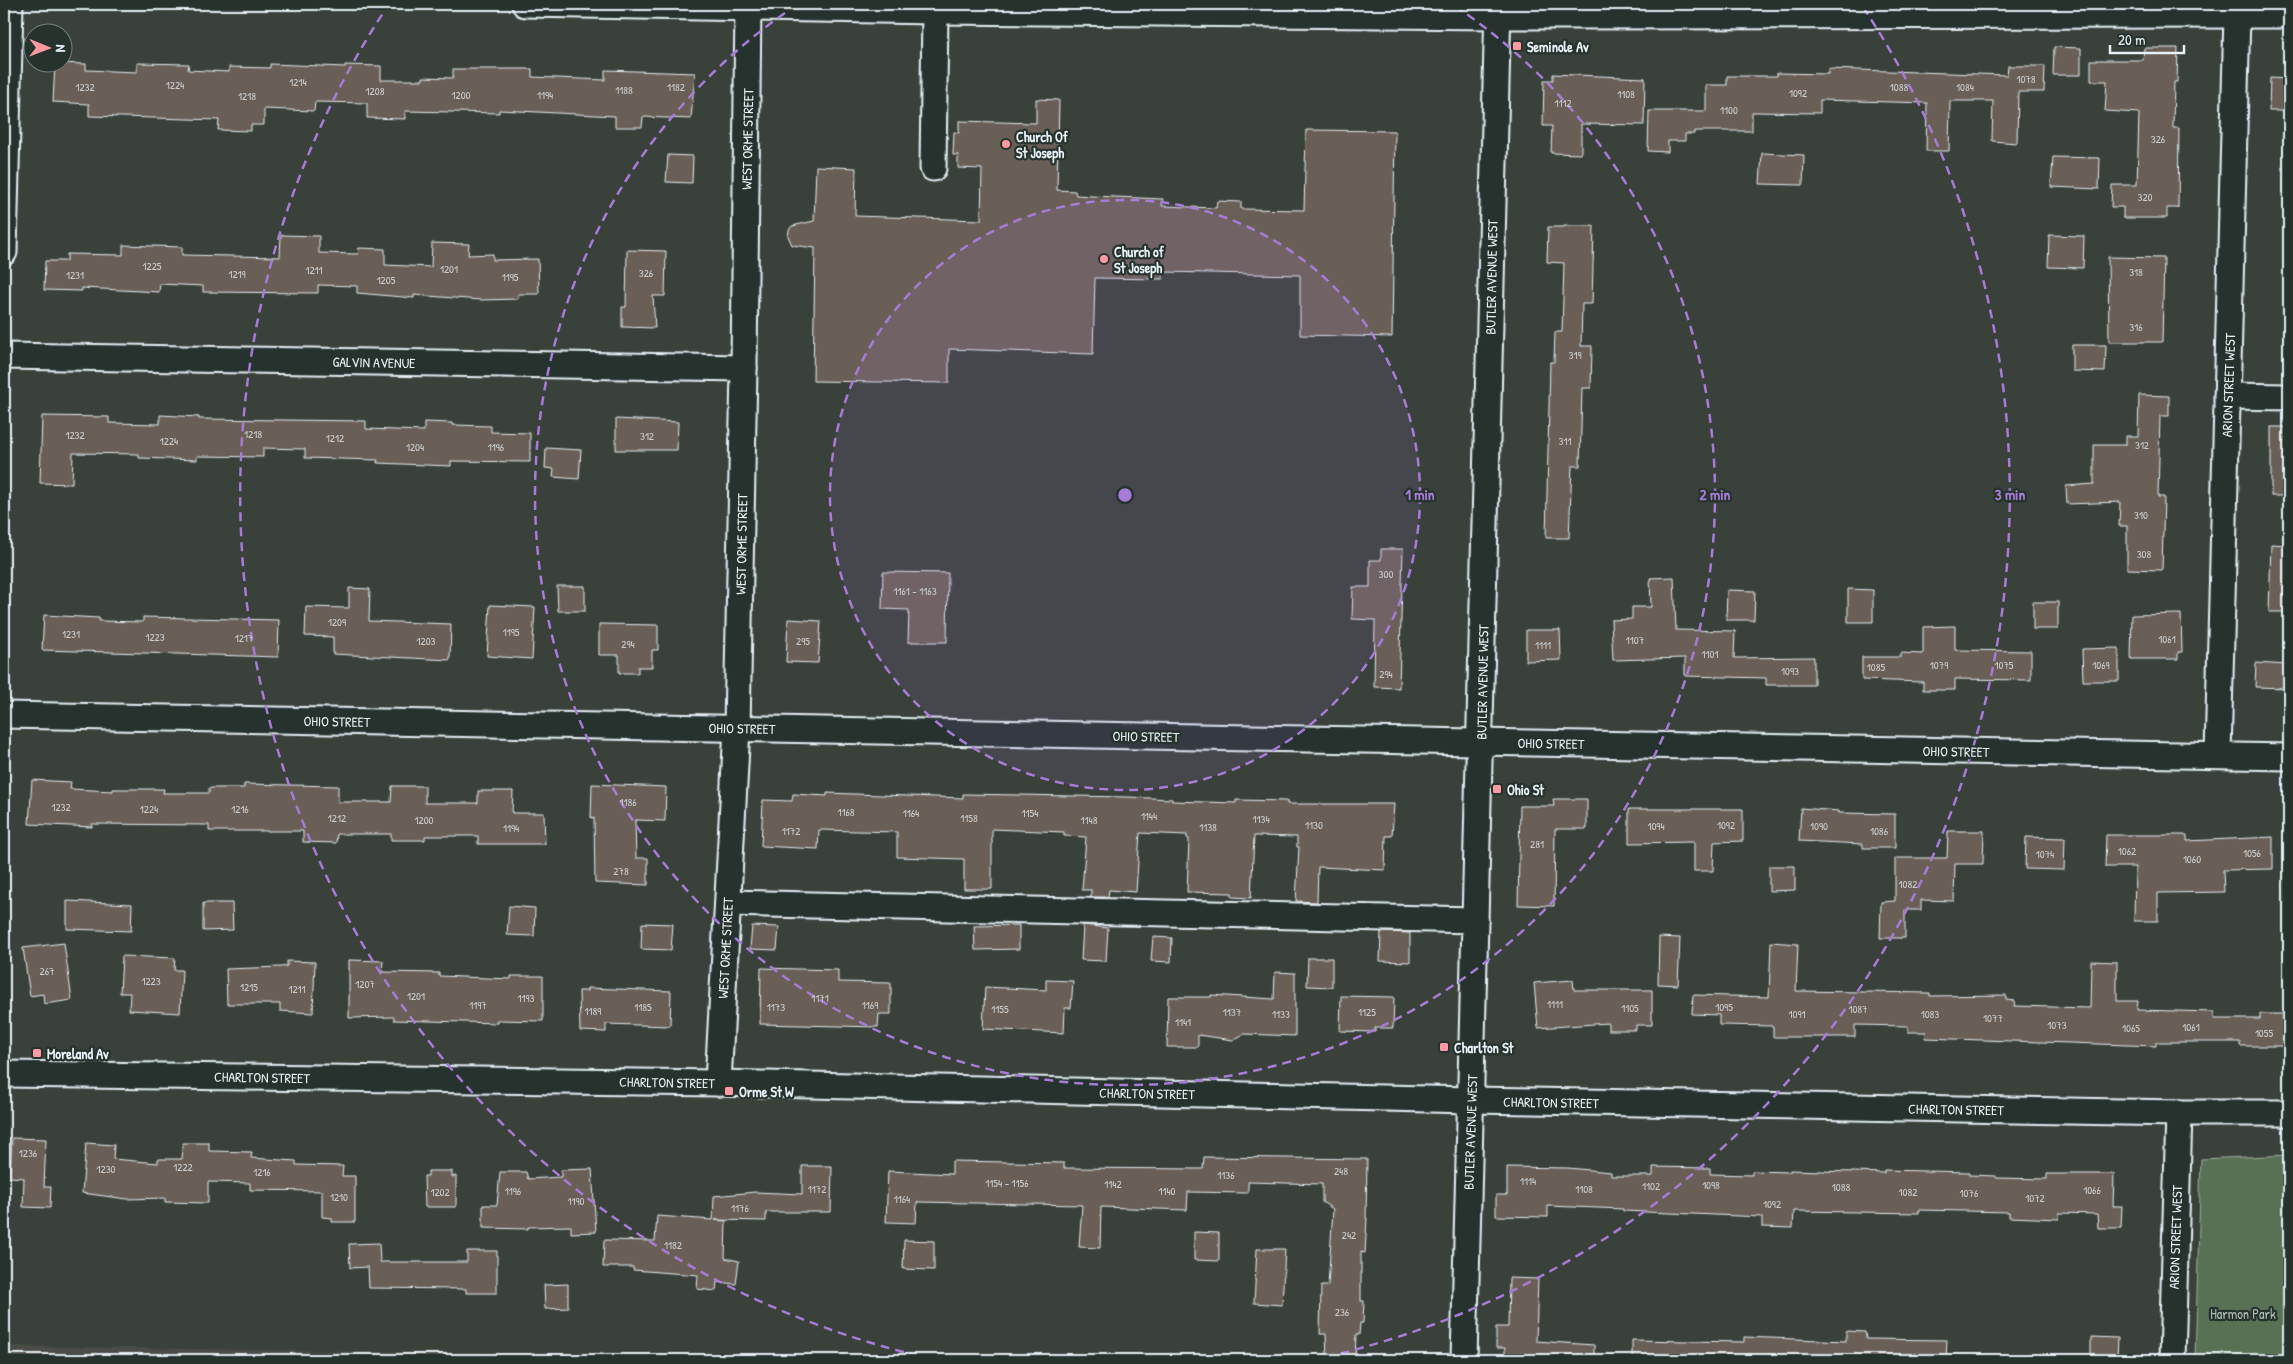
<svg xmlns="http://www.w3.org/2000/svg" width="2293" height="1364" viewBox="0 0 2293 1364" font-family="'Patrick Hand',sans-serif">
<rect width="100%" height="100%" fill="#3a403a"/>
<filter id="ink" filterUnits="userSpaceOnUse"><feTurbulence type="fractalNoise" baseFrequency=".02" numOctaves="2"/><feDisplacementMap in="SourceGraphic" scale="10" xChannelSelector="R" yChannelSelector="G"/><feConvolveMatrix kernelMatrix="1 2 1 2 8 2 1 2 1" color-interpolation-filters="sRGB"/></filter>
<g filter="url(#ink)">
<!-- built -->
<path fill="#4b4c47" d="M4,1346L892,1360H4Z"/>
<!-- green -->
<path fill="#596f53" stroke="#a0b0a6" d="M2289,1155V1360H2195L2201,1159Z"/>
<!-- building -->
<g fill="#6a5e57" stroke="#e8f1f8">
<path d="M2054,47L2081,48V75H2053Z"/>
<path d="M2144,48H2178L2177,82H2174L2173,128H2179L2178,208H2167V218H2123V207H2111L2112,185H2137L2139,113L2105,111L2107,81H2091V60H2143Z"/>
<path d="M55,63L86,64V70L137,72V63L189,64L188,70L229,72V67L270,68V64L345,67V65L381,66V80H423V77L453,78V69H532V77L605,80V70L695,73L691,119L643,117L642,127H615V116L499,110V113L405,111V119L367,118V103L315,102L314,111L264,109V125H251V131L218,130L219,120L89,116V104L53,102Z"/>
<path d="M2008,66H2045L2044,92H2018L2017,143L1992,141L1993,101H1950L1949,151H1926L1927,103L1820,100V113L1752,112V131H1694V134H1685V141H1668V152L1648,151L1649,111H1706V85H1727V76H1777V73L1828,74V69L2007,75Z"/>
<path d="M1553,74L1645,78L1644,125L1581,124V154L1551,153L1552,126H1543L1544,80H1553Z"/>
<path d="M2270,78L2289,79V111H2269Z"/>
<path d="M1036,99L1059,100L1057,190L1075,191L1076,195L1092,196L1163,199L1162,206L1216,208L1217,201L1241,202V209L1304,210L1306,130L1395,131L1392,337L1300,335V275L1163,272V279L1095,278L1093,354L949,349V383L813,381L815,248L792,245L788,236L789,230L792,226L814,221L816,166L856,168L855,216L981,220L982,169L958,168V155H953L954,132L959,133V121L1036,123Z"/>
<path d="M1762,153L1804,155L1803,185L1760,184Z"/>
<path d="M668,155L693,156L692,183L666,182Z"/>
<path d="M2053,157L2100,158L2099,189L2051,187Z"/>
<path d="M1564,226H1594L1592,304H1582L1581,346H1592L1591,388H1582L1580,466H1572L1569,538H1546L1550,362H1554L1555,332H1562L1564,263L1547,262L1548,227H1564Z"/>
<path d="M281,235L319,236V253L358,254L359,248L385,249V265L431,267L432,243L469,244L468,255L493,254V260L538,259L539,294H518V299L481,300L414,295V298L357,293V286L318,285V293L203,292V286L160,284L159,292L82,288V291L44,290L45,261H67V254L123,255V245L182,247V255L280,257Z"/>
<path d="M2049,235L2084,236L2083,268L2048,267Z"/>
<path d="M627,250L666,251L665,296H653L655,328L622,327V307H626Z"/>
<path d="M2108,257L2164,258L2162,342H2109Z"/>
<path d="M2072,345H2106L2105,372L2072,371Z"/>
<path d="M2139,395L2169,396V416H2160L2158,497H2164L2162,570L2127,569V526H2119L2120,502L2067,504L2066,486L2094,484V445H2126V436H2138Z"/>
<path d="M160,415L199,417V419L366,421V429L424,431V422L452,423V425L491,426V432L530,433V462L451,461V466L377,463L378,460L305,458V449L263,448V457L197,456V460L139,458V454L73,453L72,484L40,483L42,416L109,417V423L160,424Z"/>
<path d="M616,419L678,422L677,450H616Z"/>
<rect x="2271" y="427" width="18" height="69"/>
<path d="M546,448L581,450L579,479L553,477L554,469L545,468Z"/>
<path d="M2271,544L2289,545V612H2269Z"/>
<path d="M1381,549H1403L1399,688L1374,687L1375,620L1352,619L1353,587H1370V560H1381Z"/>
<path d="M883,572L948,573L947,642H908L909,610L882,609Z"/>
<path d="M1674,577L1676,630L1735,631L1734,658L1814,657V685H1766V678L1685,676V658L1613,660L1611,620L1632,619V607H1651L1650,578Z"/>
<path d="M557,586H585V611H558Z"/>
<path d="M349,588L370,589L369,621L451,624L450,660L333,654V637L305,636L306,607L349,608Z"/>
<path d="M1848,589L1873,590V622H1848Z"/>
<path d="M1727,590L1755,591L1754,620H1726Z"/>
<rect x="2033" y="602" width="25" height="27"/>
<path d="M490,605L535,607L532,659L487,656Z"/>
<path d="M2181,614L2182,652H2178V659H2131L2132,615Z"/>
<path d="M44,615L99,618V621L143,622V617L279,620L278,657L42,650Z"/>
<path d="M788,619L821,621L818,663L786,662Z"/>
<path d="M599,624L658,625V650H652V667H638V673H619V655H599Z"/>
<path d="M1955,626V650L2031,651V680L1955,679V690H1923V682L1862,680V657H1901V653L1923,654V627Z"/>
<path d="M1526,630H1560L1561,660L1526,661Z"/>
<path d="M2119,648V681H2083L2082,649Z"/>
<path d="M2256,663L2287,665V688L2255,687Z"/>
<path d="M32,780L71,782L70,789L113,791V789H164L163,793H209V788H244V784L338,786V802H391L392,786H425V803H478V791H513L512,813H544L545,844H478V836H425V840H391V834H337L336,843L303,842V831H209V825L92,824V827L29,824Z"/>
<path d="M592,784L666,787L665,821L635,820L636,858H648V885L595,883L594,818H591Z"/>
<path d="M827,793L963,798V794L1127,797L1172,799V801L1236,803V800L1287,801V804H1394L1392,836H1386L1385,870L1318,867L1317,902L1296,901L1299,847H1297V837L1254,836L1251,898L1232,897V893L1187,892L1189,839L1187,838V835L1140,833L1136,892L1109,890L1108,897H1091V890H1082L1086,837L1064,836V832L992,829V889H964V859L897,857V832L819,830L818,849L761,846L763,800L792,801L793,794L827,796Z"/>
<path d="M1553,799H1587V829H1555L1554,906L1518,905L1520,806H1554Z"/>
<path d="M1801,808L1839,811V813L1895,814V848H1863V844L1799,841Z"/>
<path d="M1629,809H1743V841L1714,842L1713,871H1694V842L1629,843Z"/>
<path d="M1948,831H1984L1983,864H1955L1954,901L1921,900V910H1905V938H1880L1881,902L1895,901V858H1947Z"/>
<path d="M2106,835H2187V841L2273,837V869L2223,870L2224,892L2158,893V921H2134L2135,867H2105Z"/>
<path d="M2026,837L2065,838L2064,870L2025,869Z"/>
<path d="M1769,866H1795V890L1769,891Z"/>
<path d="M67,901L132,904L131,931L67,929Z"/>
<path d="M203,903H232L233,930L203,931Z"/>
<path d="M509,906L535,908L534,936L507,935Z"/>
<path d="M642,923L673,924L671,950L641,949Z"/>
<path d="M1019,925V949L975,950L974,926Z"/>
<path d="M1083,925L1108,928L1106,961L1081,960Z"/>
<path d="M752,926L779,927L777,950L750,949Z"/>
<path d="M1381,932L1410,933V962L1380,961Z"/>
<path d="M1153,937L1172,938L1171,962L1151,961Z"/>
<path d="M1659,937L1680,938L1678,985L1658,984Z"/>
<path d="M1771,942L1798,944L1796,991L1930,993V996L2006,995V1000L2015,1001L2014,1006L2090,1008L2091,961L2117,962V1001H2138L2137,1010L2214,1012V1019H2260V1014H2288V1046H2240V1042H2156V1046L1925,1038L1926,1032H1908V1026L1855,1025V1037H1773V1026L1719,1025V1015L1692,1014L1693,995L1769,997Z"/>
<path d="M64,943L72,1000L44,1004L43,994L30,996L23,948Z"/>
<path d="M122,956L175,958L174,970H182L180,1013L129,1010L130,993H120Z"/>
<path d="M1308,958H1332V987L1307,986Z"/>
<path d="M349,960L383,961L382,972L439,973V976L511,979V976H543V1021L497,1020V1023L394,1020V1017L349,1018Z"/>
<path d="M287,961L315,962L313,1013L280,1011V1004H227L226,969L281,967L287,966Z"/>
<path d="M761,968L838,970V982L891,983V1014H879L878,1027L760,1024Z"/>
<path d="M1275,972L1295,973V1036L1244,1034L1233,1040L1198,1035V1047H1167L1168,997H1211V995L1274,999Z"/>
<path d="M1046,980L1073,981L1071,1008H1065L1064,1033L983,1029L985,987L1046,990Z"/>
<path d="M1573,980L1574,990H1652V1025H1636V1030H1608V1023L1538,1028L1534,983Z"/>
<path d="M587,988L671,991L670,1026L606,1024V1032L580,1031L579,991H587Z"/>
<path d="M1341,996L1394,997L1393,1028H1375V1032L1340,1031Z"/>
<path d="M12,1138L46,1139L44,1187H51L50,1208L23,1207L24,1178L10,1177Z"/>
<path d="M86,1143L114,1145L113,1159L158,1163V1159H182L183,1143H209V1151L252,1152L251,1158L296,1161V1165L343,1166L342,1176H355V1222H332V1218L322,1217V1191L250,1190V1183L208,1182V1203L165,1202V1198L127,1199L82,1193Z"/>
<path d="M1204,1157L1367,1159L1366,1218H1367L1365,1253L1361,1252V1301H1364L1363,1323H1360L1359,1335H1356L1355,1360H1327L1326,1334H1320L1321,1286H1328L1333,1209L1322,1202V1184L1248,1182V1193L1188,1192L1187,1210L1101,1207L1100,1248L1079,1247L1082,1205L917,1202L916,1223L886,1222L888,1171L952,1174V1161L1064,1163V1168L1203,1169Z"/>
<path d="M802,1166H832L831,1212H766V1221L715,1220L726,1221L725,1258L739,1261L736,1284L717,1282L716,1291L697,1289L698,1275L633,1270V1267H603L604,1240L655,1241L657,1216L713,1220L714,1196L755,1192L802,1194Z"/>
<path d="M1507,1167L1568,1168L1611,1172V1176H1653V1167L1710,1168V1174L1752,1175V1171L1790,1172V1170L1884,1173V1170L1969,1172V1175L1996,1176V1178L2047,1179V1174H2114L2113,1206H2122L2121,1228H2098L2097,1214L2059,1213V1219L2009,1217V1212L1919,1210V1213L1794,1211L1793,1228L1762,1227V1217L1623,1211V1209L1548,1206V1217L1496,1216V1195H1507Z"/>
<path d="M592,1169L596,1232L571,1233V1226L528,1227V1229L483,1228V1205H497L500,1172H526L528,1179L561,1177V1170Z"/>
<path d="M428,1171H452V1177L456,1176V1207H425L424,1176H428Z"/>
<path d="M1194,1232L1219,1233V1261L1194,1260Z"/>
<path d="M904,1240L934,1241V1270L903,1269Z"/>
<path d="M379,1243L380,1262H467V1251H497V1293H466V1289L369,1288L368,1267L350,1268L349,1244Z"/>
<path d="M1257,1249H1285L1282,1305L1254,1303Z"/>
<path d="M1509,1278L1538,1279L1536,1341L1594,1345V1360H1505V1348H1496V1327H1508Z"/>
<path d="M568,1284V1308L545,1309L544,1285Z"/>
<path d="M1846,1331L1865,1332L1866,1339L1947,1340L1946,1360H1632V1340L1744,1342V1337L1846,1341Z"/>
<path d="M2091,1337L2118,1338L2117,1360H2091Z"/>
</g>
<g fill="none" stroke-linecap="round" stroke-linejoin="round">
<!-- minor casing -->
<g stroke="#e8f1f8" stroke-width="29">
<g id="minor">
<path d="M525,4L935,11L1497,16L2289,15"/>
<path d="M933,168L935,11"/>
<path d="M4,252L10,4"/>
<path d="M4,356L744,368"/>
<path d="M2227,396L2289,397"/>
<path d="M4,715L2289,757"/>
<path d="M2218,755L2237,14"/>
<path d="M728,903L1475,920"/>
<path d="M4,1074L718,1083L1471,1100L2179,1113H2289"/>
<path d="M718,1083L737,728L744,368L748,4"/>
<path d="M1464,1360L1498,4"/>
<path d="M2172,1360L2179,1113"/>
</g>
</g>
<!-- minor -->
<use href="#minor" stroke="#26332d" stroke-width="25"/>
</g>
</g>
<!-- distance rings -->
<circle cx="1125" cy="495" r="295" fill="#a77bd6" fill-opacity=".12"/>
<g fill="none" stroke="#a77bd6" stroke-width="2.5" stroke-dasharray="9 6">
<circle cx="1125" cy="495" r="295"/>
<path d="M1455 6A590 590 0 1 1 795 6"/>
<path d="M933 1359A885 885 0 0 1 387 7M1863 7A885 885 0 0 1 1317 1359"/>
</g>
<!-- markers -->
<g fill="#ff9aa2" stroke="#26332d" stroke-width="2">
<rect x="1512" y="41" width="10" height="10" rx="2.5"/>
<circle cx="1006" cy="144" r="5"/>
<circle cx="1104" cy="259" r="5"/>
<rect x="1492" y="784" width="10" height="10" rx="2.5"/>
<rect x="1439" y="1042" width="10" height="10" rx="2.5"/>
<rect x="32" y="1048" width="10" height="10" rx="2.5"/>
<rect x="724" y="1086" width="10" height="10" rx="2.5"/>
</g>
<g text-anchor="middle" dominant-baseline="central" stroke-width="4.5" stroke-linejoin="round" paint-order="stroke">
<!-- number labels -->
<g font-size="11" fill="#c8ccd0">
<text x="2026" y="79">1078</text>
<text x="298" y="82">1214</text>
<text x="175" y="85">1224</text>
<text x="85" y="87">1232</text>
<text x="676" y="87">1182</text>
<text x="1899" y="87">1088</text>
<text x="1965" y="87">1084</text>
<text x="624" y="90">1188</text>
<text x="375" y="91">1208</text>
<text x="1798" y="93">1092</text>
<text x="1626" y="94">1108</text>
<text x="461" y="95">1200</text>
<text x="545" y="95">1194</text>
<text x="247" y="96">1218</text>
<text x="1563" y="103">1112</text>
<text x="1729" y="110">1100</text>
<text x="2158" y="139">326</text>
<text x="2145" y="197">320</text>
<text x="152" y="266">1225</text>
<text x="449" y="269">1201</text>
<text x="314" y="270">1211</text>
<text x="2136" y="272">318</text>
<text x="646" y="273">326</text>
<text x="237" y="274">1219</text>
<text x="75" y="275">1231</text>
<text x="510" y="277">1195</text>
<text x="386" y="280">1205</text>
<text x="2136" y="327">316</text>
<text x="1575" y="355">319</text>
<text x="253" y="434">1218</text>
<text x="75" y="435">1232</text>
<text x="647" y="436">312</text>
<text x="335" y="438">1212</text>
<text x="169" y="441">1224</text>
<text x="1565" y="441">311</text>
<text x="2142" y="445">312</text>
<text x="415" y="447">1204</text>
<text x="496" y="447">1196</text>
<text x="2141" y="515">310</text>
<text x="2144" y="554">308</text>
<text x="1386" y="574">300</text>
<text x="915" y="591">1161 - 1163</text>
<text x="337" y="622">1209</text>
<text x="511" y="632">1195</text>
<text x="71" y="634">1231</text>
<text x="155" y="637">1223</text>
<text x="244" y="638">1217</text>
<text x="2167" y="639">1061</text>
<text x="1635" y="640">1107</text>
<text x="426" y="641">1203</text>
<text x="803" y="641">295</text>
<text x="628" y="644">294</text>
<text x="1543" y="645">1111</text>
<text x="1710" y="654">1101</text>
<text x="1939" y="665">1079</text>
<text x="2004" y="665">1075</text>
<text x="2101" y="665">1069</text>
<text x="1876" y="667">1085</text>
<text x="1790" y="671">1093</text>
<text x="1386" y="674">294</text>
<text x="628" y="802">1186</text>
<text x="61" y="807">1232</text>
<text x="149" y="809">1224</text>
<text x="240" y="809">1216</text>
<text x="846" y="812">1168</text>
<text x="911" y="813">1164</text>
<text x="1030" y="813">1154</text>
<text x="1149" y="816">1144</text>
<text x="337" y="818">1212</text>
<text x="969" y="818">1158</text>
<text x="1261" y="819">1134</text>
<text x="424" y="820">1200</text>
<text x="1089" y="820">1148</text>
<text x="1314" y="825">1130</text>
<text x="1726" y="825">1092</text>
<text x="1656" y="826">1094</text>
<text x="1819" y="826">1090</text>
<text x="1208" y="827">1138</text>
<text x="511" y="828">1194</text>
<text x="791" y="831">1172</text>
<text x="1879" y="831">1086</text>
<text x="1537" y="844">281</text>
<text x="2127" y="851">1062</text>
<text x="2252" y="853">1056</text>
<text x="2045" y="854">1074</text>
<text x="2192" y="859">1060</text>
<text x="621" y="871">278</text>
<text x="1908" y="884">1082</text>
<text x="47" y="971">267</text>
<text x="151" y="981">1223</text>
<text x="365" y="984">1207</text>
<text x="249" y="987">1215</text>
<text x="297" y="989">1211</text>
<text x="416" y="996">1201</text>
<text x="526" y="998">1193</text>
<text x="820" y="998">1171</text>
<text x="1555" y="1004">1111</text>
<text x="478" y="1005">1197</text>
<text x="870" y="1005">1169</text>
<text x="643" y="1007">1185</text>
<text x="776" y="1007">1173</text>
<text x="1724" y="1007">1095</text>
<text x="1630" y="1008">1105</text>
<text x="1000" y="1009">1155</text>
<text x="1858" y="1009">1087</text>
<text x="593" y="1011">1189</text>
<text x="1232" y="1012">1137</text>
<text x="1367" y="1012">1125</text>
<text x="1281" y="1014">1133</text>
<text x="1797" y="1014">1091</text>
<text x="1930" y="1014">1083</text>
<text x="1993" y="1018">1077</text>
<text x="1183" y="1022">1141</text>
<text x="2057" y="1025">1073</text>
<text x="2191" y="1027">1061</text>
<text x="2131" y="1028">1065</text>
<text x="2264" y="1033">1055</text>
<text x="28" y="1153">1236</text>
<text x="183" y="1167">1222</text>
<text x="106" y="1169">1230</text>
<text x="1341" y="1171">248</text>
<text x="262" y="1172">1216</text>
<text x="1226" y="1175">1136</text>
<text x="1528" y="1181">1114</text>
<text x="1007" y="1183">1154 - 1156</text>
<text x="1113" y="1184">1142</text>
<text x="1711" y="1185">1098</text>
<text x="1651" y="1186">1102</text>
<text x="1841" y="1187">1088</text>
<text x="817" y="1189">1172</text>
<text x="1584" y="1189">1108</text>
<text x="2092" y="1190">1066</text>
<text x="513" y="1191">1196</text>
<text x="1167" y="1191">1140</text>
<text x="440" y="1192">1202</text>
<text x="1908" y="1192">1082</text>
<text x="1969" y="1193">1076</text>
<text x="339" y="1197">1210</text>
<text x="2035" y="1198">1072</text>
<text x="902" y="1199">1164</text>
<text x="576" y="1201">1190</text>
<text x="1772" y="1204">1092</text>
<text x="740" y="1208">1176</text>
<text x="1349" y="1235">242</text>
<text x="673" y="1245">1182</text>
<text x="1342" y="1312">236</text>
</g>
<!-- poi labels -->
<g font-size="14" font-weight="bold" fill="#e8f1f8" stroke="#26332d" text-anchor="start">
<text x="1527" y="46">Seminole Av</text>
<text x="1016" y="136">Church Of<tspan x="1016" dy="16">St Joseph</tspan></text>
<text x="1114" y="251">Church of<tspan x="1114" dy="16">St Joseph</tspan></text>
<text x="1507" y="789">Ohio St</text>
<text x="1454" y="1047">Charlton St</text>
<text x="47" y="1053">Moreland Av</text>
<text x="739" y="1091">Orme St W</text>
</g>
<!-- street labels -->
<g font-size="14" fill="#e8f1f8" stroke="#26332d">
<text transform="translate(747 139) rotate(-89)">WEST ORME STREET</text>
<text transform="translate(1491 277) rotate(-89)">BUTLER AVENUE WEST</text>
<text transform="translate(374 362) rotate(1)">GALVIN AVENUE</text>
<text transform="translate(2228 385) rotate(-88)">ARION STREET WEST</text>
<text transform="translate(741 544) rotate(-89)">WEST ORME STREET</text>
<text transform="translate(1482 682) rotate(-89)">BUTLER AVENUE WEST</text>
<text transform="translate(337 721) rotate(1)">OHIO STREET</text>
<text transform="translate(742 728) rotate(1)">OHIO STREET</text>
<text transform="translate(1146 736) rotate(1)">OHIO STREET</text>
<text transform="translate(1551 743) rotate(1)">OHIO STREET</text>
<text transform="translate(1956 751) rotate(1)">OHIO STREET</text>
<text transform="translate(725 948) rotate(-87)">WEST ORME STREET</text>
<text transform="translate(262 1077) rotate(1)">CHARLTON STREET</text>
<text transform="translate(667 1082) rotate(1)">CHARLTON STREET</text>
<text transform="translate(1147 1093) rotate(1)">CHARLTON STREET</text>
<text transform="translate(1551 1102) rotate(1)">CHARLTON STREET</text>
<text transform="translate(1956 1109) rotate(1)">CHARLTON STREET</text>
<text transform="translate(1470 1132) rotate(-88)">BUTLER AVENUE WEST</text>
<text transform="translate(2175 1237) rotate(-88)">ARION STREET WEST</text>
</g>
<!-- park labels -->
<g font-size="14" fill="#afbdb6" stroke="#26332d">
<text x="2243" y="1313">Harmon Park</text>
</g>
</g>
<circle cx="1125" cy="495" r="8" fill="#a77bd6" stroke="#26332d" stroke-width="2.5"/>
<g font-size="15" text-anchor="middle" font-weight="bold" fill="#a77bd6" stroke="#26332d" stroke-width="4.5" stroke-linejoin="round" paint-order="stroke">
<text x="1420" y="500">1 min</text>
<text x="1715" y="500">2 min</text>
<text x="2010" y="500">3 min</text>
</g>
<!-- margin -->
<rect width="2293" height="1364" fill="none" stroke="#26332d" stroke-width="20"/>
<rect x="10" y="10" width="2273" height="1344" fill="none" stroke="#e8f1f8" stroke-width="2" filter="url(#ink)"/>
<!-- north arrow -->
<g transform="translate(48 48) rotate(91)"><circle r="24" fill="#26332d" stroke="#747f7e"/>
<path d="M0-4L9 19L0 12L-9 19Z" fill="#ff9aa2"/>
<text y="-8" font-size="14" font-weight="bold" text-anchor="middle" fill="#e8f1f8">N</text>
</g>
<!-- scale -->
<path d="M2110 45v8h74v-8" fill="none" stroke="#e8f1f8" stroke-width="2.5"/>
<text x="2118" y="45" font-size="15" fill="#e8f1f8" stroke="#26332d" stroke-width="4" paint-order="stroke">20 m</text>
</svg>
